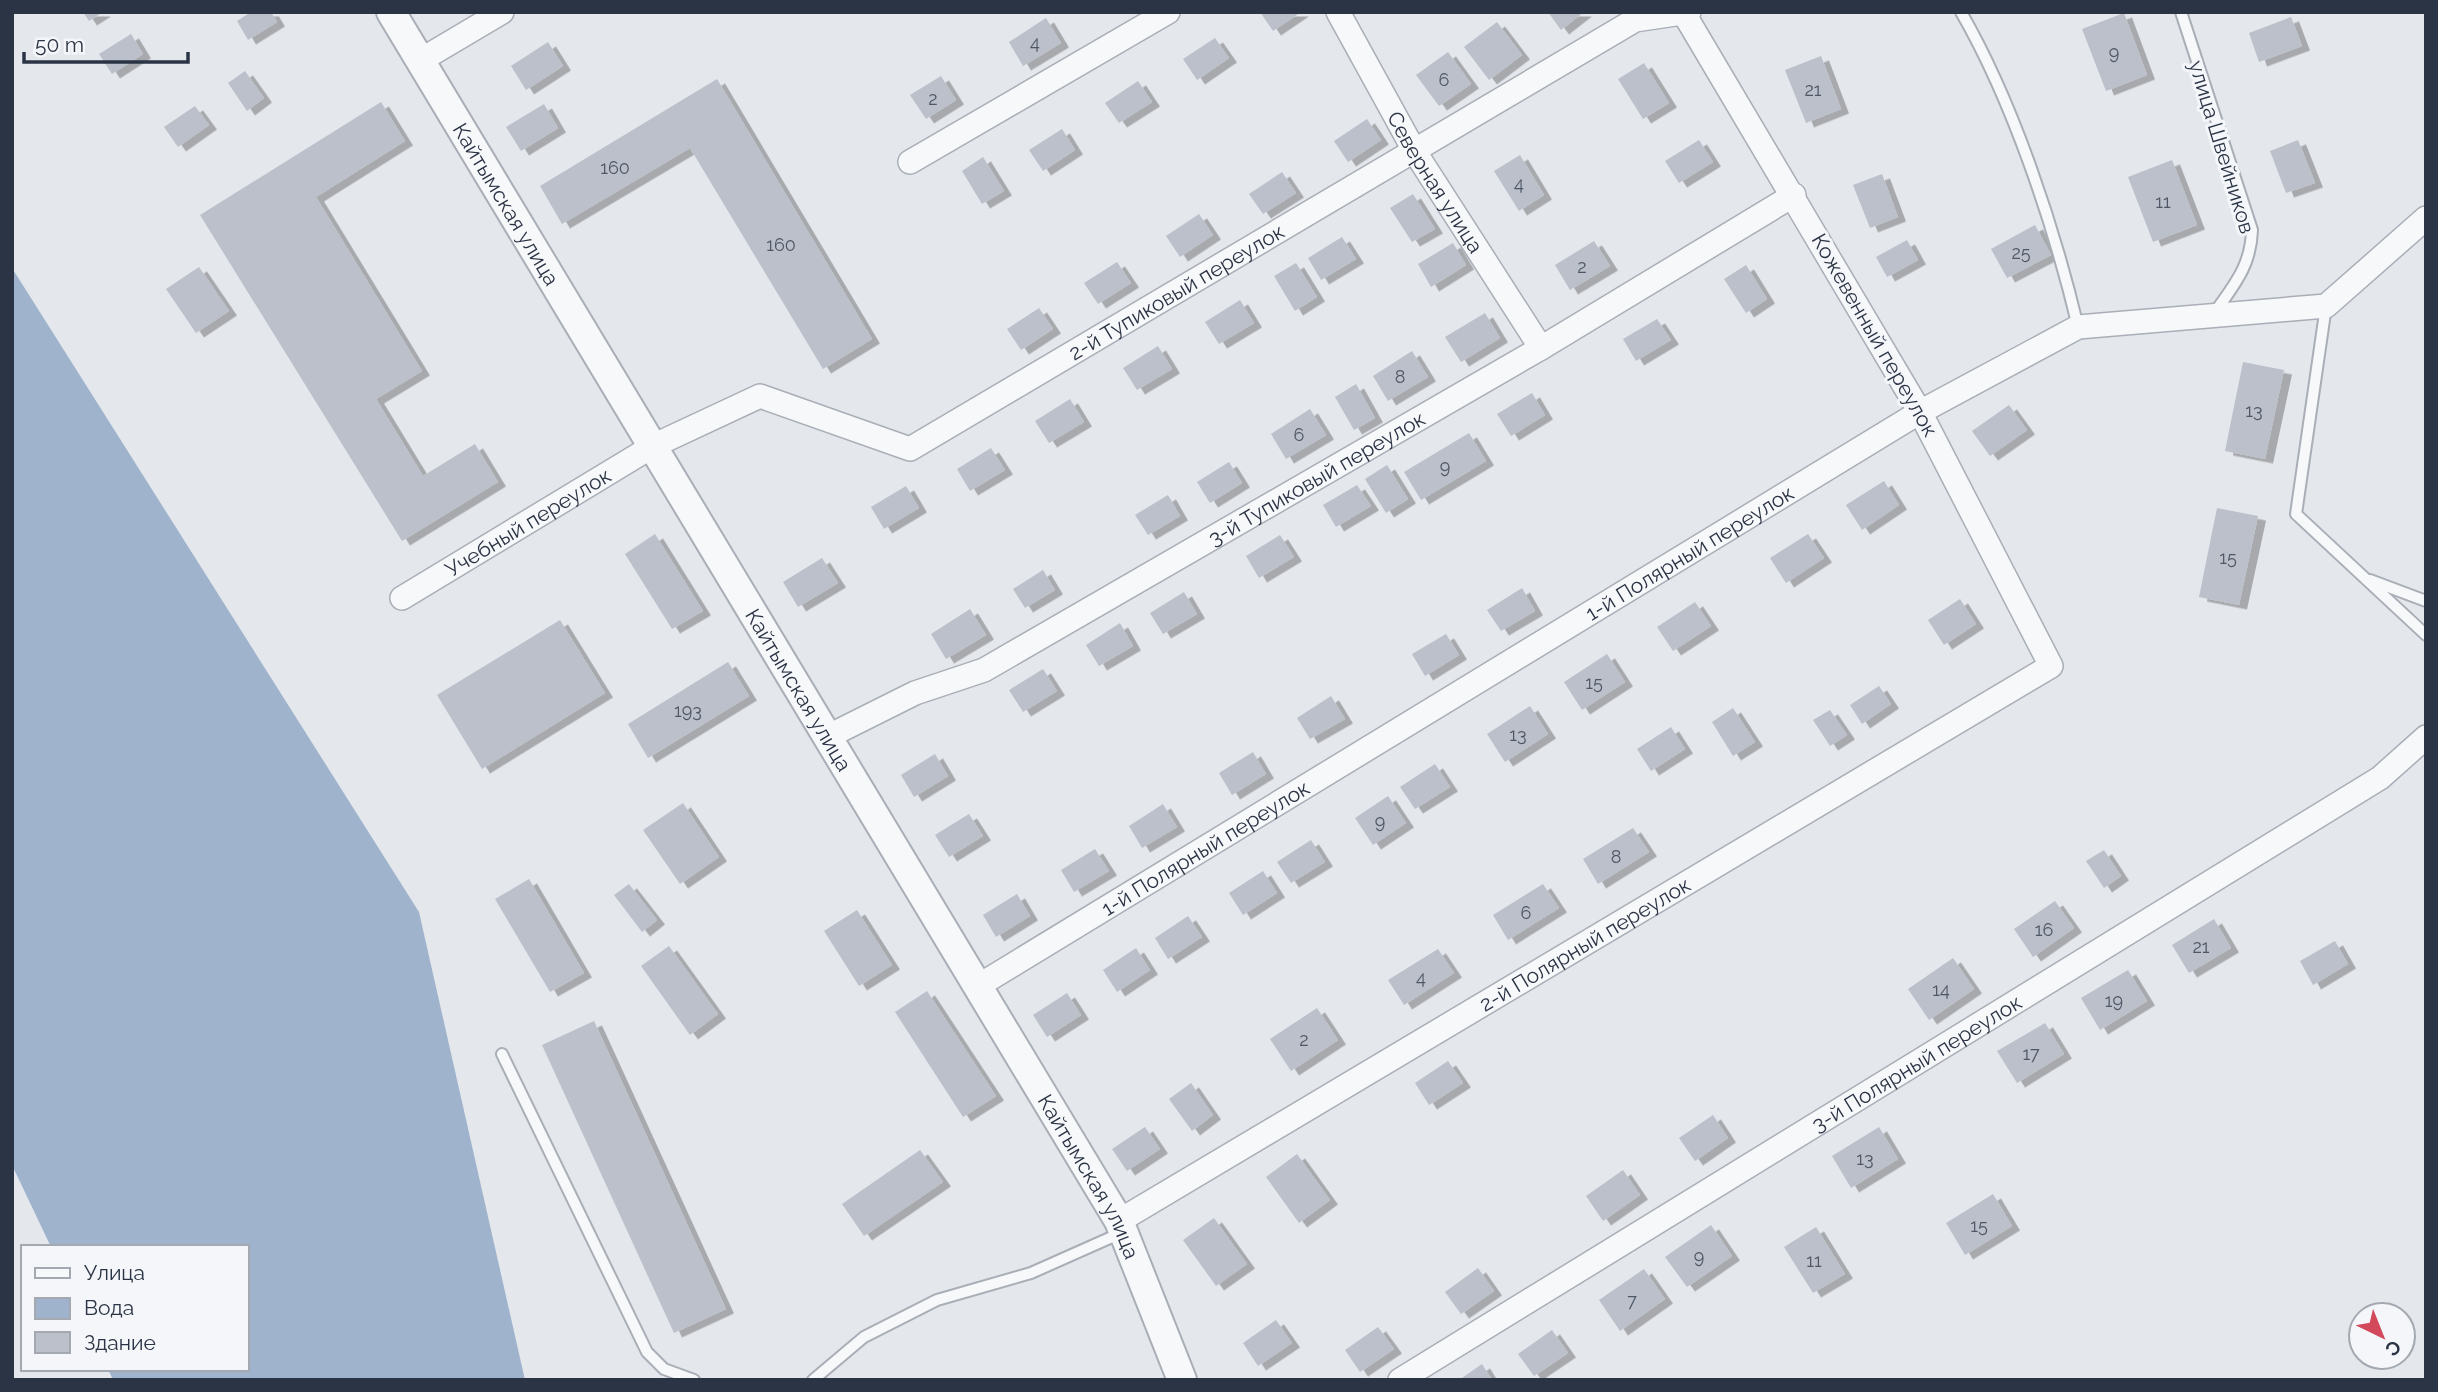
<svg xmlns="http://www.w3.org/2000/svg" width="2438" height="1392" viewBox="0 0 2438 1392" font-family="Raleway,sans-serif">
<defs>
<filter id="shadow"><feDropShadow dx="8" dy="4.5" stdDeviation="0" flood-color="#0004"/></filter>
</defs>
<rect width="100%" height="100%" fill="#e4e7ec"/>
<!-- water -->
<path fill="#9fb4cc" d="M12,268L419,912L525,1380H113L108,1369H247V1247H51L12,1165Z"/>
<!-- building -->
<g fill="#bbc0ca" filter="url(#shadow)">
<path d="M83,12H103L89,21Z"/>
<path d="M251,12H271L277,22L248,40L237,21Z"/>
<path d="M1260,12H1301L1273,31Z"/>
<path d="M1548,12H1584L1561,30Z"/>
<path d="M2124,13L2147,75L2106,91L2082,29Z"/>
<path d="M2291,17L2302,46L2259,62L2249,33Z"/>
<path d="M1046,18L1061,43L1023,66L1009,42Z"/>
<path d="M1497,22L1522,55L1489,80L1464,47Z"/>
<path d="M131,34L143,54L112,74L99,54Z"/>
<path d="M1215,38L1229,58L1197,80L1183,59Z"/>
<path d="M548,42L563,66L526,90L511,66Z"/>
<path d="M1448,52L1471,84L1439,106L1416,75Z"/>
<path d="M1821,56L1841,109L1806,123L1785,70Z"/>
<path d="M1644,63L1669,103L1643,119L1618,79Z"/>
<path d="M245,71L264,98L247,111L228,83Z"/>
<path d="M941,76L956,100L926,119L910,95Z"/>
<path d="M717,79L872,339L823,369L690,148L562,224L540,186Z"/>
<path d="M1138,81L1152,102L1119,123L1105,103Z"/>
<path d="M381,102L405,141L316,197L422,371L376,399L423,476L475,444L498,482L402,541L200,215Z"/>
<path d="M544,104L558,128L521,151L506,127Z"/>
<path d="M195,106L209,125L178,147L164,127Z"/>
<path d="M1367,119L1381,140L1348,162L1334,141Z"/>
<path d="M1062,129L1075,150L1043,171L1029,150Z"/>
<path d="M1699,140L1713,162L1679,183L1665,161Z"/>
<path d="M2298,140L2315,183L2286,193L2270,151Z"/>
<path d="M1520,155L1544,195L1519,211L1494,171Z"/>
<path d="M983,157L1004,191L982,204L962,171Z"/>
<path d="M2172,160L2197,225L2153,242L2128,177Z"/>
<path d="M1282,172L1296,193L1263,214L1249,194Z"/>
<path d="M1882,174L1898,217L1870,228L1853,185Z"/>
<path d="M1413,194L1435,229L1412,242L1390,208Z"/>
<path d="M1199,214L1213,235L1180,257L1166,236Z"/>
<path d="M2035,225L2051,255L2007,278L1991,249Z"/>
<path d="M1342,237L1356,259L1321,280L1308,258Z"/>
<path d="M1907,240L1918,260L1887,277L1876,257Z"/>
<path d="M1594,241L1610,266L1570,290L1555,265Z"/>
<path d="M1453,243L1466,265L1431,287L1418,264Z"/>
<path d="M1117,262L1131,283L1098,304L1084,283Z"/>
<path d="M1296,263L1317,297L1295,311L1274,276Z"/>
<path d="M1746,265L1767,299L1746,313L1724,279Z"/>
<path d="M199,267L229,311L196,333L166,289Z"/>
<path d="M1240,300L1254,323L1219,344L1205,322Z"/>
<path d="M1039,308L1053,329L1021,350L1007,329Z"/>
<path d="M1485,313L1500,338L1461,362L1445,337Z"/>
<path d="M1657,319L1671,340L1636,361L1623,339Z"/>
<path d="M1158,346L1172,369L1137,390L1123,368Z"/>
<path d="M1412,351L1428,377L1388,401L1373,376Z"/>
<path d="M2243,362L2284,370L2265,459L2225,451Z"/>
<path d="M1356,384L1375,418L1354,430L1335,397Z"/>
<path d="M1532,393L1545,415L1511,436L1497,414Z"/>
<path d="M1070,399L1084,422L1049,443L1035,421Z"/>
<path d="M2009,405L2027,430L1990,456L1972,431Z"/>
<path d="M1310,409L1326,435L1286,459L1271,434Z"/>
<path d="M1469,433L1486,461L1421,500L1404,472Z"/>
<path d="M991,448L1005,470L970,491L957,469Z"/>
<path d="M1229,462L1242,483L1210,503L1197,482Z"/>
<path d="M1387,465L1408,499L1386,513L1365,479Z"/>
<path d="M1884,481L1899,505L1862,530L1846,505Z"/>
<path d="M1357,485L1371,506L1336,527L1323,505Z"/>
<path d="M906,486L919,508L884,529L871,507Z"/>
<path d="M1168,495L1180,516L1148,535L1135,515Z"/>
<path d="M2217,508L2258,516L2239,605L2199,597Z"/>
<path d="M655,534L703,611L672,629L625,554Z"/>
<path d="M1808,534L1824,558L1786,583L1770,558Z"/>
<path d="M1280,535L1294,557L1259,578L1246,556Z"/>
<path d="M822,558L838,583L798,607L783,582Z"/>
<path d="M1043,570L1055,590L1025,608L1013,589Z"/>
<path d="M1522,588L1535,611L1501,631L1487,610Z"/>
<path d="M1184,592L1197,614L1163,634L1150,613Z"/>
<path d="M1960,599L1976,624L1944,645L1928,620Z"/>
<path d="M1695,602L1711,626L1673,651L1657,627Z"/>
<path d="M970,609L986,635L946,659L931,634Z"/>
<path d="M560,620L605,693L482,769L437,695Z"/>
<path d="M1120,623L1133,646L1099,666L1086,645Z"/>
<path d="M1446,634L1459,655L1425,676L1412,654Z"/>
<path d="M1607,654L1625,682L1582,710L1564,682Z"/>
<path d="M728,662L749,696L648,758L628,724Z"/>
<path d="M1043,669L1057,691L1023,712L1009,690Z"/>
<path d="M1879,686L1891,704L1862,724L1850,705Z"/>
<path d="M1331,696L1345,719L1310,739L1297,718Z"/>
<path d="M1530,706L1548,734L1505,762L1487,734Z"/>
<path d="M1733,708L1755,742L1733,756L1712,722Z"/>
<path d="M1830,710L1847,735L1830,746L1813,720Z"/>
<path d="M1671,727L1685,749L1651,771L1637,749Z"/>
<path d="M1253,752L1266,774L1232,795L1219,773Z"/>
<path d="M935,754L948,776L914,797L901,775Z"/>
<path d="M1435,764L1450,787L1415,809L1400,787Z"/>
<path d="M1388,796L1406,823L1373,845L1355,818Z"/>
<path d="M683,803L719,857L680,884L643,830Z"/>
<path d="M1163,804L1177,827L1142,848L1129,826Z"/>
<path d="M969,814L983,836L949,857L935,835Z"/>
<path d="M1633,828L1649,852L1598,884L1583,859Z"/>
<path d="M1311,840L1325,862L1291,883L1277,862Z"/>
<path d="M1095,849L1109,871L1074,892L1061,870Z"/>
<path d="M2104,850L2121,876L2104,888L2086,861Z"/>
<path d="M1263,871L1277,893L1243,915L1229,893Z"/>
<path d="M529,879L584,973L550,992L495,899Z"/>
<path d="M629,884L657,920L642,932L614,895Z"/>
<path d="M1543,884L1559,908L1508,940L1493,915Z"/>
<path d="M1017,894L1030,916L996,937L983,915Z"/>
<path d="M2055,901L2074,928L2033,957L2014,929Z"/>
<path d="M857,910L892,965L859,986L824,931Z"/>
<path d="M1188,916L1202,937L1168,959L1155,938Z"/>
<path d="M2214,919L2231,948L2189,973L2172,945Z"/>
<path d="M2335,941L2348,964L2313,985L2300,961Z"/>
<path d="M669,946L718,1014L690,1035L641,966Z"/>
<path d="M1136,948L1150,970L1117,992L1103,970Z"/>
<path d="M1438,949L1454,973L1404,1005L1388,980Z"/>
<path d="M1953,958L1974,989L1929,1020L1908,989Z"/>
<path d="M2128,970L2147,1001L2100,1030L2081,998Z"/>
<path d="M927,991L996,1096L963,1117L895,1012Z"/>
<path d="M1067,993L1081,1015L1047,1037L1033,1015Z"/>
<path d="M1317,1008L1338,1040L1291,1071L1270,1039Z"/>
<path d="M594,1021L726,1309L674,1333L542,1045Z"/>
<path d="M2045,1023L2064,1054L2017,1083L1997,1051Z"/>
<path d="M1448,1061L1463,1083L1429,1105L1415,1083Z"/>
<path d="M1191,1083L1213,1115L1192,1131L1169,1099Z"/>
<path d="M1713,1115L1728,1138L1695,1161L1679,1138Z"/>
<path d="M1145,1127L1160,1149L1127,1171L1112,1149Z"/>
<path d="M1879,1127L1898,1159L1851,1188L1832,1156Z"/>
<path d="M920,1150L943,1182L864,1236L842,1204Z"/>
<path d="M1297,1154L1330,1200L1299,1223L1266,1177Z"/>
<path d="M1623,1170L1640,1195L1603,1221L1586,1196Z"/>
<path d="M1993,1194L2012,1226L1965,1255L1946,1223Z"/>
<path d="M1214,1218L1247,1264L1216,1286L1183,1240Z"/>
<path d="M1711,1225L1732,1256L1687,1287L1665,1257Z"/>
<path d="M1816,1227L1845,1274L1813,1293L1784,1247Z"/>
<path d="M1478,1268L1494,1291L1461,1314L1445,1292Z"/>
<path d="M1644,1269L1665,1299L1620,1331L1599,1300Z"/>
<path d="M1276,1320L1292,1343L1258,1366L1243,1343Z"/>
<path d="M1378,1327L1394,1349L1360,1372L1345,1350Z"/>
<path d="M1552,1330L1568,1353L1534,1376L1518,1354Z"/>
<path d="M1482,1364L1492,1380H1459Z"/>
</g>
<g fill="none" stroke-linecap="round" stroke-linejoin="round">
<!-- service casing -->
<g stroke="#a9aeb7" stroke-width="14">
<g id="service">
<path d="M1961,12C2013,102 2054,226 2078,327"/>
<path d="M2181,12L2252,230C2251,267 2233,286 2213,315"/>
<path d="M2326,306L2296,514L2426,635"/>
<path d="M2370,580L2426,601"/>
<path d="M502,1054L647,1352L664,1369L694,1380"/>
<path d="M813,1380L864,1337L937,1300L1031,1273L1121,1233"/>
</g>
</g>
<!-- minor casing -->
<g stroke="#a9aeb7" stroke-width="26">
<g id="minor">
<path id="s1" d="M1338,12L1415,152L1541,348"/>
<path d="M421,60L502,12"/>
<path d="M910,162L1168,12"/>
<path id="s2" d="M402,598L653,446L760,396L910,449L1635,20L1689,12"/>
<path id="s3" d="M827,737L915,693L984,670L1541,348L1794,195"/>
<path id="s4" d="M978,986L1920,412L2078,327L2326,306L2426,218"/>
<path id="s5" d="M1119,1221L2051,666L1920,412L1683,12"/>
<path id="s6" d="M1400,1380L2380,778L2426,737"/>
</g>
</g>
<!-- tertiary casing -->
<g stroke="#a9aeb7" stroke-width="32">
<g id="tertiary">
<path id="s7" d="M391,12L1119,1221L1182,1380"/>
</g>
</g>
<!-- service -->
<use href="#service" stroke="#f7f8fa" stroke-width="10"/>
<!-- minor -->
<use href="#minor" stroke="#f7f8fa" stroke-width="23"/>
<!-- tertiary -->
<use href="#tertiary" stroke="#f7f8fa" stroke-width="28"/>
</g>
<g text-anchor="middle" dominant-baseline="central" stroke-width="6" stroke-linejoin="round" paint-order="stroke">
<!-- number labels -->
<g font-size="18" fill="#4f5766">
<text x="1035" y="42">4</text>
<text x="2114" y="52">9</text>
<text x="1444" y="79">6</text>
<text x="1813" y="89">21</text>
<text x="933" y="98">2</text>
<text x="615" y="167">160</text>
<text x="1519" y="183">4</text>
<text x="2163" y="201">11</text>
<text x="781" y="244">160</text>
<text x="2021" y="252">25</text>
<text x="1582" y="266">2</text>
<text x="1400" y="376">8</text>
<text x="2254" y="410">13</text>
<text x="1299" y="434">6</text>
<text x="1445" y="466">9</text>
<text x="2228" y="557">15</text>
<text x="1594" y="682">15</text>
<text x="688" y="710">193</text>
<text x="1518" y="734">13</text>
<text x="1380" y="821">9</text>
<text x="1616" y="856">8</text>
<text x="1526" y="912">6</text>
<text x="2044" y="929">16</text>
<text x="2201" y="946">21</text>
<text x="1421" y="977">4</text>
<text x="1941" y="989">14</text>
<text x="2114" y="1000">19</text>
<text x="1304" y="1039">2</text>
<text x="2031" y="1053">17</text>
<text x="1865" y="1158">13</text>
<text x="1979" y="1225">15</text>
<text x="1699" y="1256">9</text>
<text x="1814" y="1260">11</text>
<text x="1632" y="1300">7</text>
</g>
<!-- street labels -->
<g font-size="21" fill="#2b3445" stroke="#f4f6f9">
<text transform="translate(2222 147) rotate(73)">улица Швейников</text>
<text stroke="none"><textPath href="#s1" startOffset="196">Северная улица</textPath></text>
<text stroke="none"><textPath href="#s7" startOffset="224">Кайтымская улица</textPath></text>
<text stroke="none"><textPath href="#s2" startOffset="880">2-й Тупиковый переулок</textPath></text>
<text transform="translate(1875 335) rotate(60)">Кожевенный переулок</text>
<text stroke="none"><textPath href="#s3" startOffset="555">3-й Тупиковый переулок</textPath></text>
<text stroke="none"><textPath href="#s2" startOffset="147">Учебный переулок</textPath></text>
<text stroke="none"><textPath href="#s4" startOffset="833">1-й Полярный переулок</textPath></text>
<text stroke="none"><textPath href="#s7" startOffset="791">Кайтымская улица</textPath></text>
<text stroke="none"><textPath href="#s4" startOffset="266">1-й Полярный переулок</textPath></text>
<text stroke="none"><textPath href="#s5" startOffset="542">2-й Полярный переулок</textPath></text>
<text stroke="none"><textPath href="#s6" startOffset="606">3-й Полярный переулок</textPath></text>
<text stroke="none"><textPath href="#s7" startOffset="1358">Кайтымская улица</textPath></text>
</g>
</g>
<!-- border -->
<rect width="2438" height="1392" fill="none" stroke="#2b3445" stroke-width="28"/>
<!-- legend -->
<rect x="21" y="1245" width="228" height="126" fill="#f4f6f9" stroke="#a4a8b1" stroke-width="2"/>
<rect x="35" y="1268" width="35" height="10" fill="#f7f8fa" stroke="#a4a8b1" stroke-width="2"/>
<text x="84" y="1280" font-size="21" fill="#2b3445">Улица</text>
<rect x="35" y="1298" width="35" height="21" fill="#9fb4cc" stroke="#a4a8b1" stroke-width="2"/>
<text x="84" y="1315" font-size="21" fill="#2b3445">Вода</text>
<rect x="35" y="1332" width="35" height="21" fill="#bbc0ca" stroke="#a4a8b1" stroke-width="2"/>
<text x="84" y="1350" font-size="21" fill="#2b3445">Здание</text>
<!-- north arrow -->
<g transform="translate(2382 1336) rotate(137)"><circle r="33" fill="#f4f6f9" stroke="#a4a8b1" stroke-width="2"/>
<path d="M0-5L12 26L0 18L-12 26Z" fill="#d1495b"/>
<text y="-10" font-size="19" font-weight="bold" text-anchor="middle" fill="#2b3445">С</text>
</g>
<!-- scale -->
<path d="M24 52v10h164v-10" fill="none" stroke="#2b3445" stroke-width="3.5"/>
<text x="35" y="52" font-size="21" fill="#2b3445" stroke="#f4f6f9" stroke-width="5" paint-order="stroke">50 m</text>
</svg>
